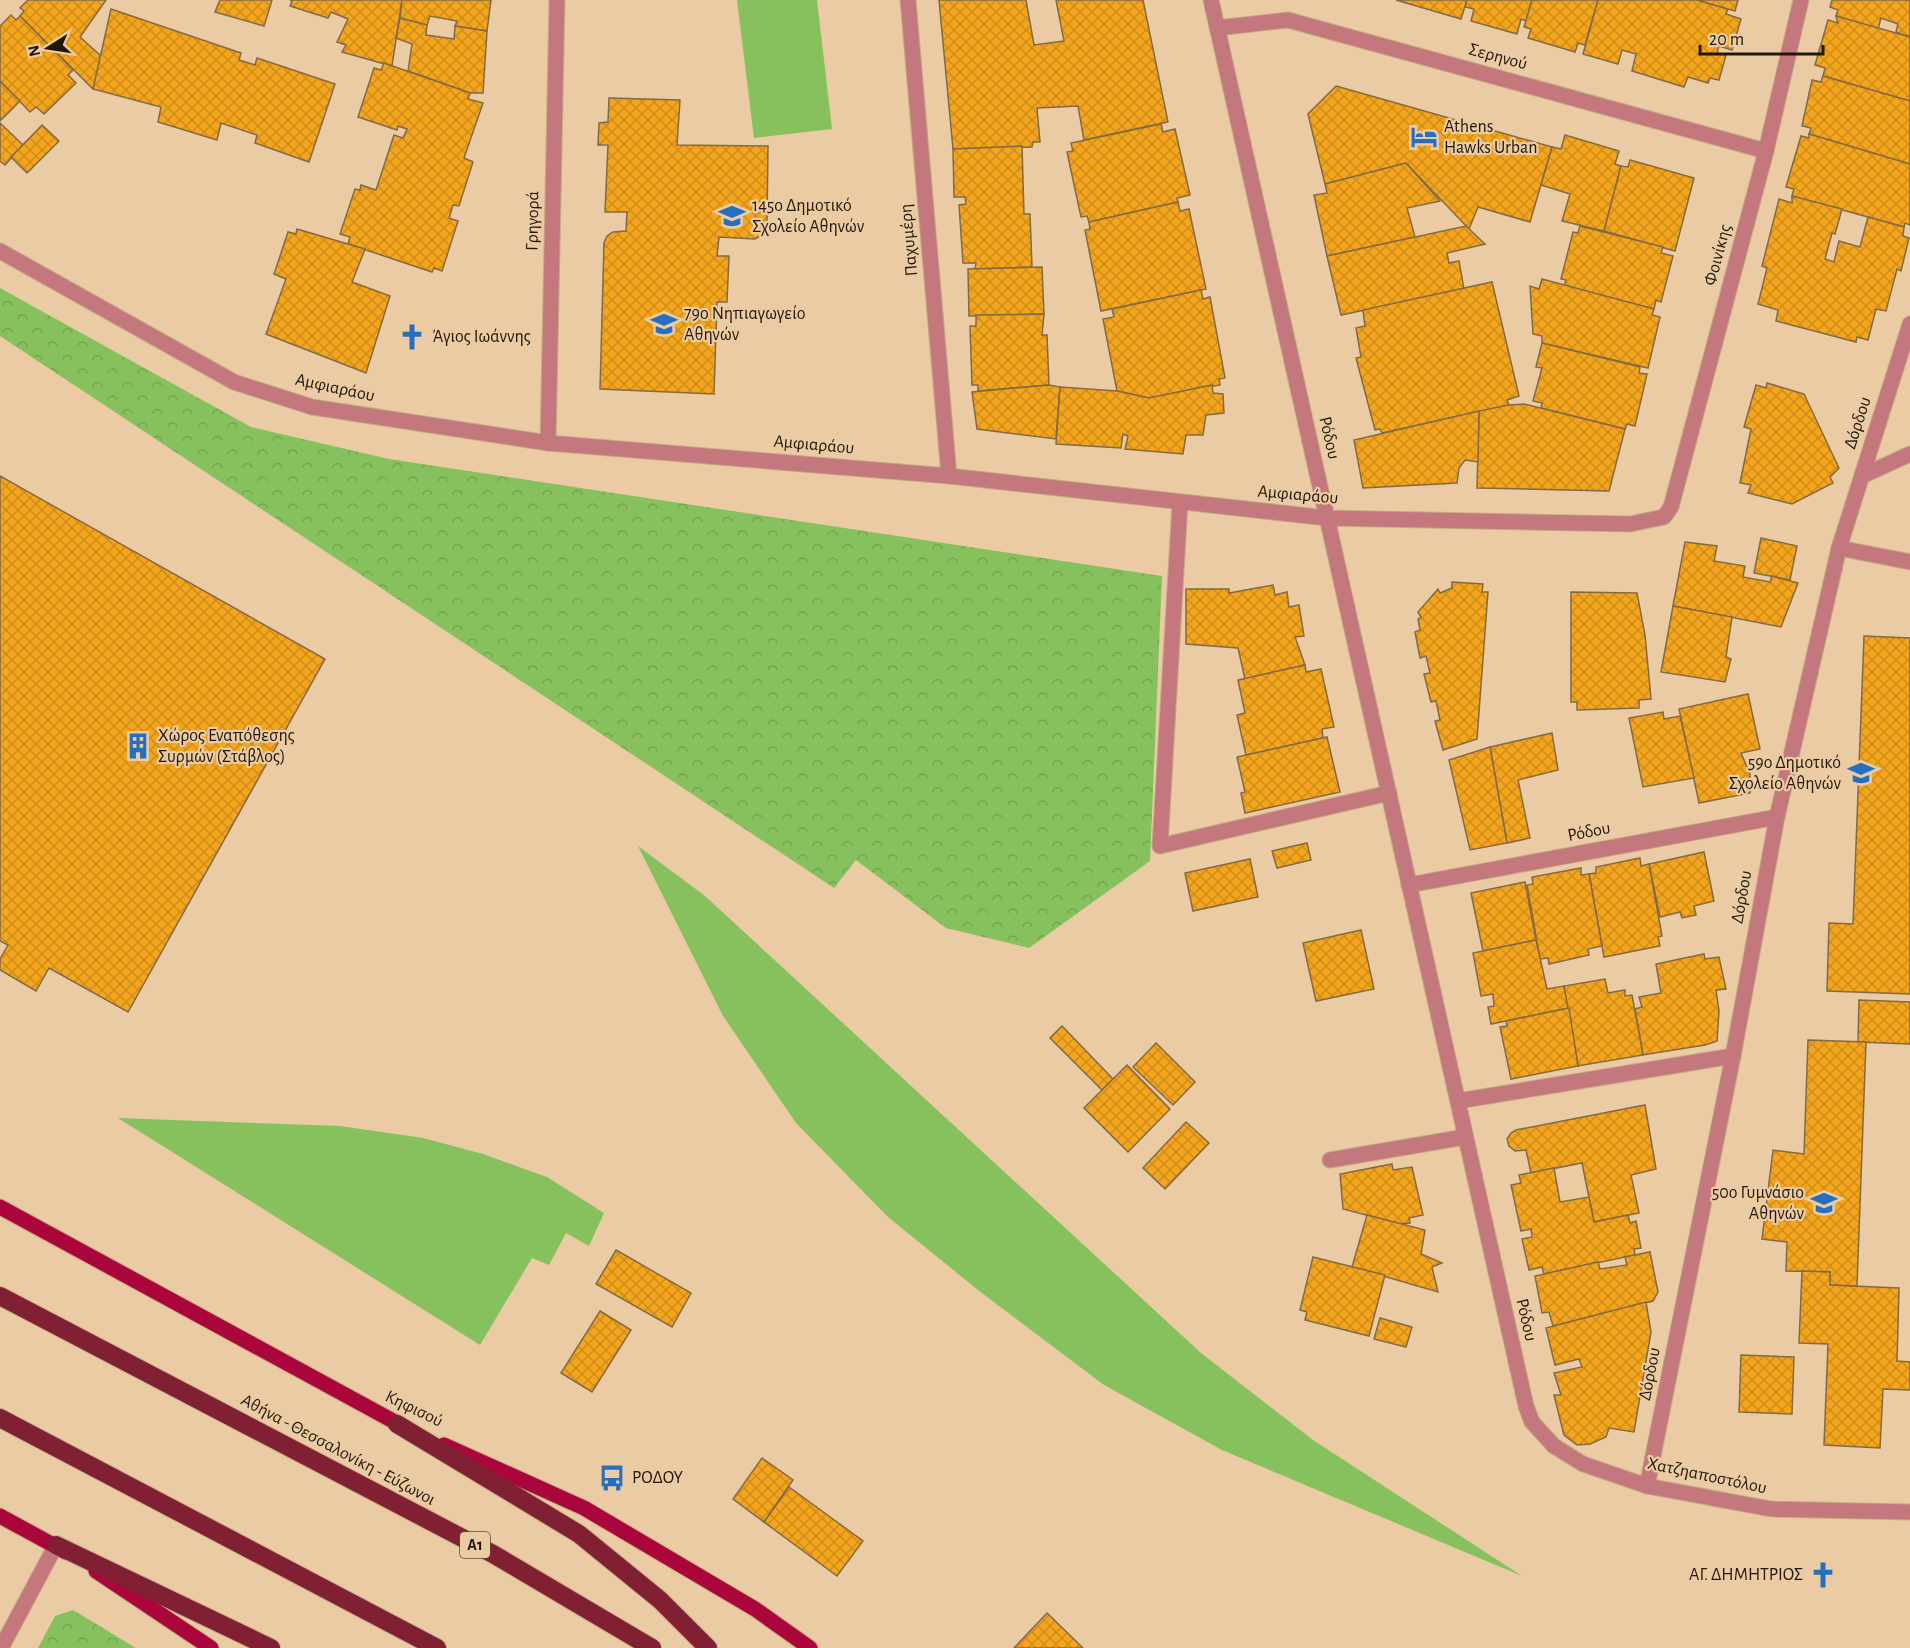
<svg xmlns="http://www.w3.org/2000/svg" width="1910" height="1648" viewBox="0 0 1910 1648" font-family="'Alegreya Sans',sans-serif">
<defs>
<pattern id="park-crowns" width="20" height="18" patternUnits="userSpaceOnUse" patternTransform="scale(1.5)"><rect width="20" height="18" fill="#86c15d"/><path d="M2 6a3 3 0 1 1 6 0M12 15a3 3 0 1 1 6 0" fill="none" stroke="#73a54f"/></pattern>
<pattern id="building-cross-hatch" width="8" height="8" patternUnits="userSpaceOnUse" patternTransform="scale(1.5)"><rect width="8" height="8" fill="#f2a51d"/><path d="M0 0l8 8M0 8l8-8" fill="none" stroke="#cf8d19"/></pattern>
</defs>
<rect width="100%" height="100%" fill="#eacba4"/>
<!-- green -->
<g fill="#86c15d">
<path d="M737,0H817L832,129L754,138Z"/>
<path d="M638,846L705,896L1201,1353L1313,1440L1522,1576L1222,1450L1104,1385L978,1290L888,1217L796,1123L723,1016Z"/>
<path d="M118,1118L340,1126L423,1138L483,1154L547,1177L604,1213L589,1246L566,1233L549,1265L532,1258L480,1345Z"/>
</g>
<!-- park -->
<g fill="url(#park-crowns)">
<path d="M0,288L251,427L389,459L1162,576L1150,861L1029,948L946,928L856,860L834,888L0,336Z"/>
<path d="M73,1610L136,1648H38L55,1616Z"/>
</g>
<!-- building -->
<g fill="url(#building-cross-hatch)" stroke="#846945" stroke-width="1.5">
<path d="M28,0H106L80,37L101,56L93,89L20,16L24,11L20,8Z"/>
<path d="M220,0H272L264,26L215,12Z"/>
<path d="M290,0H402L392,66L342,52L346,45L337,42L348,19L331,12L328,18L290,6L292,1Z"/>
<path d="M402,0H491L487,31L455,26L457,21L430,16L427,25L400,18Z"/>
<path d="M939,0H1026L1034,45L1064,41L1056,0H1143L1168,122L1084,140L1078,106L1037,108L1040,142H1033L1032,147L953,149Z"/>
<path d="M1396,0H1467L1461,19Z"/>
<path d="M1467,0H1532L1526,21L1521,19L1517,34L1471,21L1474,9L1465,7Z"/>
<path d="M1532,0H1598L1585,45L1578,43L1575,52L1528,38L1531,29L1524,27Z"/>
<path d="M1598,0H1697L1728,9L1726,14L1741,19L1732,50L1719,46L1717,53L1726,55L1719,80L1710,78L1708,83L1688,77L1684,87L1632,71L1636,54L1622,50L1618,64L1583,54Z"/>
<path d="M1697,0H1738L1735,11Z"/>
<path d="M1832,0H1910V37L1896,32L1898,24L1881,18L1878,29L1836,16L1838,10L1830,7Z"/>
<path d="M111,9L241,53L239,60L255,65L257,58L335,84L309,162L255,143L257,135L221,123L217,140L158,122L161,107L93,89Z"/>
<path d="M11,15L16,20L20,16L73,70L68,75L76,83L44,114L36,107L30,112L0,81V26Z"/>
<path d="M1836,16L1910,37V101L1823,76L1825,68L1815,65L1828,20L1838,23Z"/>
<path d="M400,18L427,25L426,35L454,39L455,26L487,31L483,93H470L408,71L412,44L396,38Z"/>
<path d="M384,63L470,93L468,99L483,103L464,158L473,162L459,206L453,205L449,218L458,221L442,271L434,268L432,272L348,244L350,237L340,234L355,189L360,190L361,185L376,190L394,135L403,138L407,129L398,126L397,130L358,117L374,68L381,70Z"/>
<path d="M1823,76L1910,101V164L1809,134L1811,128L1802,126L1812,80L1821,82Z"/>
<path d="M0,81L20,101L0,121Z"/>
<path d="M1336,86L1552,147L1530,222L1478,207L1469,229L1406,163L1325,184L1308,114Z"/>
<path d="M609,98L680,100L677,145L768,146L767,225L762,235L755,239L719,237L717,256H729L727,302H717L714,394L600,389L604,243L607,236L613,232L626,231L627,212H605L608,145H598L599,123L608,122Z"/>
<path d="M0,123L23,145L5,165L0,161Z"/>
<path d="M1161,124L1163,132L1175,129L1190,195L1177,198L1178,202L1089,222L1087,216L1081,217L1067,152L1073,151L1071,143Z"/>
<path d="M42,125L59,141L27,173L11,157Z"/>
<path d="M1809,134L1910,164V225L1905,223L1904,227L1792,196L1794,189L1786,187L1801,136L1809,138Z"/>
<path d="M1565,135L1619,151L1615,164L1621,166L1604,231L1562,221L1570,194L1541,185L1552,147L1561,149Z"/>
<path d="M1022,146L1024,214H1030L1032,267L975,269L976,263H963L959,205L966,204L965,197H954L953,149Z"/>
<path d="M1630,160L1694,178L1675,251L1604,231L1621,166L1628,167Z"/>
<path d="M1406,163L1440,201L1407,208L1415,237L1327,256L1314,195L1327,193L1325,184Z"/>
<path d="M1792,196L1842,209L1835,234L1832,233L1825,259L1834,262L1839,241L1860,247L1868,217L1904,227L1903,236L1909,238L1901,271L1897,269L1886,311L1876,309L1868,340L1857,337L1856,342L1776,321L1778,310L1758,304L1767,268L1762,266L1779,199L1792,203Z"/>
<path d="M1178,202L1180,211L1189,209L1206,289L1101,311L1085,230L1090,229L1089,222Z"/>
<path d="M1466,226L1485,244L1447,253L1449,263L1459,261L1464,289L1341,315L1327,256Z"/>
<path d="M1580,226L1663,247L1661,253L1673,256L1661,302L1656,300L1654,309L1564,286L1566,280L1561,279L1573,232L1578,233Z"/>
<path d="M297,229L365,249L352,282L390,296L366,373L266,334L286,279L274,274L288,232L296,234Z"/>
<path d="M1042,267L1044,314L969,316L968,269Z"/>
<path d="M1542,279L1654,309L1652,315L1660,317L1648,368L1542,343V336L1533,334L1530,286L1539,289Z"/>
<path d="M1492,282L1519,396L1507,400L1509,405L1382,433L1380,429L1375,430L1356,358L1361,357L1356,328L1365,326L1363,310Z"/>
<path d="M1201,290L1203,299L1210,297L1225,378L1219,379L1220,385L1149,398L1117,391L1103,319L1114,317L1112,309Z"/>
<path d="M1044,314L1042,335H1047L1049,385L978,391V385H972L970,326H976V315Z"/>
<path d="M1542,343L1640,367L1639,373L1647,374L1635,426L1627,424L1625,429L1541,408L1542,403L1533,401L1542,368L1536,367Z"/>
<path d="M1767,383L1804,394L1839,468L1830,477L1833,483L1792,504L1748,493L1751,485L1740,483L1751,429L1744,427L1756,385L1766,388Z"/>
<path d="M1049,385L1060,387L1056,439L977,429L972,392Z"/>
<path d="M1212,385L1213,393L1223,394L1224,413L1206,415L1203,435H1186L1183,454L1125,449L1128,436L1123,434L1121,448L1056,444L1060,387L1117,391L1149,398Z"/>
<path d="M1524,404L1625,429L1609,491L1477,488L1479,411L1509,405Z"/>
<path d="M1479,411L1478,462L1465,460L1459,468L1457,483L1363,488L1354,440Z"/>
<path d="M0,476L325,659L128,1012L49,968L36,991L0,970V959L8,945L0,941Z"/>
<path d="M1761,538L1797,546L1790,580L1754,573Z"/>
<path d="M1685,542L1717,546L1714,561L1745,566L1743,577L1770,582L1772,576L1798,583L1781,627L1673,606Z"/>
<path d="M1452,582L1483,584L1482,592H1488L1477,739L1443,750L1435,721L1440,720L1436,701L1431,702L1424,674L1430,673L1426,656L1420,658L1415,632L1420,630L1418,619L1421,617L1418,612L1438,589L1440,593L1452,588Z"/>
<path d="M1273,585L1275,595L1287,592L1289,607L1299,605L1304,636L1295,637L1305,665L1245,679L1238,648L1186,644V589H1229V593Z"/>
<path d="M1571,592L1637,593L1645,635L1651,699L1639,700V708L1577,710V702H1571Z"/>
<path d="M1673,606L1732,617L1726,657L1731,659L1725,682L1661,672Z"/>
<path d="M1864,636L1910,638V994L1827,991L1829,923L1853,924Z"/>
<path d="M1305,665L1306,672L1321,669L1334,727L1322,729L1323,738L1246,755L1237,715L1245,713L1238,680Z"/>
<path d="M1748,694L1760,749L1741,753L1750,774V793L1699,803L1679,709Z"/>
<path d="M1663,712L1664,719L1680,716L1694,778L1643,787L1629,718Z"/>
<path d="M1552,733L1558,770L1518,780L1530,838L1507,843L1490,747Z"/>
<path d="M1327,737L1340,792L1245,813L1241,793L1245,792L1237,757Z"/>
<path d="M1490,747L1507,843L1470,850L1449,760Z"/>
<path d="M1307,843L1311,860L1277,868L1272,851Z"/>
<path d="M1704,852L1714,901L1694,906L1696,915L1682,918L1680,912L1660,917L1649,864Z"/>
<path d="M1640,858L1641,866L1649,864L1662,936L1658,937L1660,946L1604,957L1589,874L1596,873V867Z"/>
<path d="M1250,859L1258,897L1193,911L1185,873Z"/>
<path d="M1581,868V875L1589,874L1602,946L1588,949L1589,955L1549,964L1548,958L1540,959L1527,885L1533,884L1532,877Z"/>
<path d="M1525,882L1536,940L1483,951L1471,893Z"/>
<path d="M1361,930L1374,989L1316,1001L1303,943Z"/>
<path d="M1536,940L1547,989L1564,986L1569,1008L1491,1024L1488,1007L1494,1006L1493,994L1481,996L1473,953Z"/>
<path d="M1704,954L1705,959L1719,957L1726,989L1716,990L1719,1011L1717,1041L1705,1045L1643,1055L1635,1009L1642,1007L1639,997L1661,993L1656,964Z"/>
<path d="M1605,979L1608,993L1625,990V996L1632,995L1643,1055L1578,1066L1564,986Z"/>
<path d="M1859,1000L1910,1002V1044L1858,1042Z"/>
<path d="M1569,1008L1578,1066L1511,1079L1500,1027L1507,1026L1506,1021Z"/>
<path d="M1062,1026L1113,1079L1102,1090L1050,1038Z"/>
<path d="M1808,1040L1866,1042L1857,1286L1830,1285V1272L1786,1271L1787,1242L1762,1239L1773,1150L1804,1154Z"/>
<path d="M1156,1043L1195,1082L1173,1105L1133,1067Z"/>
<path d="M1127,1065L1170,1109L1128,1152L1084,1108Z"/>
<path d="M1645,1105L1656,1169L1631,1175L1639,1213L1594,1222L1582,1163L1531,1173L1526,1150L1515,1151L1509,1146L1507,1139L1511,1133L1516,1130Z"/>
<path d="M1186,1122L1209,1143L1165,1189L1143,1168Z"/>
<path d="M1392,1164L1393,1170L1412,1167L1423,1215L1409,1218L1410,1223L1400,1224L1343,1209L1340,1174Z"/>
<path d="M1554,1168L1560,1202L1589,1197L1594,1222L1628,1215L1630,1223L1636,1221L1641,1248L1634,1249L1635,1255L1544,1274L1542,1267L1529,1270L1522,1239L1532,1237L1531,1229L1521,1231L1511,1185L1521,1183L1519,1175Z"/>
<path d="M1367,1215L1425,1230L1421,1254L1442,1263L1432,1267L1438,1292L1352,1267Z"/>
<path d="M616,1250L691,1293L672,1327L596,1284Z"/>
<path d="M1650,1252L1658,1292L1653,1301L1553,1326L1549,1312L1542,1313L1535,1276L1598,1262L1600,1269L1627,1265L1625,1257Z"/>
<path d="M1313,1257L1385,1275L1369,1336L1305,1320L1307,1312L1300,1310Z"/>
<path d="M1802,1271L1830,1272V1285L1899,1288L1897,1361L1910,1362V1390L1883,1389L1880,1448L1824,1445L1828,1344L1799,1343Z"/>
<path d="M1646,1302L1651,1332L1634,1432L1609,1428L1606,1437L1590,1444L1577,1445L1564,1435L1554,1395H1561L1554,1373L1582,1367L1579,1359L1555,1365L1546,1328Z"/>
<path d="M600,1311L631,1330L592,1392L561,1373Z"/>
<path d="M1380,1318L1412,1327L1406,1347L1374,1339Z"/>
<path d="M1741,1355L1794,1357L1792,1414L1739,1412Z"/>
<path d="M762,1458L793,1480L764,1522L733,1499Z"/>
<path d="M789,1487L863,1541L837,1576L764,1522Z"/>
<path d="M1047,1613L1083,1648H1014Z"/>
</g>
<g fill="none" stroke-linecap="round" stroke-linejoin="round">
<!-- minor casing -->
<g stroke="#c6ab88" stroke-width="17">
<g id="minor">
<path d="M908,0L949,476"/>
<path d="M1211,0L1526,1406L1532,1422L1554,1446L1583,1464L1647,1486L1771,1509L1910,1512"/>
<path d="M1217,28L1288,20L1766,151"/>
<path d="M0,251L234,382L312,407L548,443L949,476L1327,518L1630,524L1664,517L1671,507L1766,151L1801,0"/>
<path d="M548,443L557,0"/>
<path d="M1862,476L1910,454"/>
<path d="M1180,503L1160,846L1389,793"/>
<path d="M1839,548L1910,562"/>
<path d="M1409,885L1777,817"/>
<path d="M1458,1101L1733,1056"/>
<path d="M1330,1160L1465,1137"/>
<path d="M1647,1486L1733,1056L1777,817L1839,548L1910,324"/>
<path d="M1,1648L56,1545"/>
</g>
</g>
<!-- major casing -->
<g stroke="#c6ab88" stroke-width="17">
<g id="major">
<path d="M0,1207L406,1428"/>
<path d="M444,1445L584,1508L755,1609L810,1648"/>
<path d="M0,1516L66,1552"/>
<path d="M96,1571L211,1648"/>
</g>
</g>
<!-- highway casing -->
<g stroke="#c6ab88" stroke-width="20">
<g id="highway">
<path d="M0,1296L493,1554L652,1648"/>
<path d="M0,1418L437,1648"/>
<path d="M397,1424L579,1534L660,1600L708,1648"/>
<path d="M56,1545L271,1648"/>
</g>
</g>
<!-- minor -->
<use href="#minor" stroke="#c5777e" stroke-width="15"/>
<!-- major -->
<use href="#major" stroke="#ab063b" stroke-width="15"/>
<!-- highway -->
<use href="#highway" stroke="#811f33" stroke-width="18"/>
</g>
<!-- icons -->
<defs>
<g id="hotel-bare" transform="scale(2.07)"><path d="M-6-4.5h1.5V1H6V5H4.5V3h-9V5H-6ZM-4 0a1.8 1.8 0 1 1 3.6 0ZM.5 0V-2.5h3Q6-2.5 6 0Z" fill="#266fbf" stroke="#eacba4" stroke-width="2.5" paint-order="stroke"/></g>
<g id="school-bare" transform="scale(2.07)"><path d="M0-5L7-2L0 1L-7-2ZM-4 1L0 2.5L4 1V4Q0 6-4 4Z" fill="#266fbf" stroke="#eacba4" stroke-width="2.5" paint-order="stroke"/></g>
<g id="church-bare" transform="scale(2.07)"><path d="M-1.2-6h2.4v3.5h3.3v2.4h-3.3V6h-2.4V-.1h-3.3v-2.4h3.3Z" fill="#266fbf" stroke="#eacba4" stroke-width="2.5" paint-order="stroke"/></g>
<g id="building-bare" transform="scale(2.07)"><path d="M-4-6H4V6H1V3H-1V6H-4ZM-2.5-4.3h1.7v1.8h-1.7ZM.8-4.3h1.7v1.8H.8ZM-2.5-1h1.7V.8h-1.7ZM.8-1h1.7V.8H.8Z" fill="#266fbf" stroke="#eacba4" stroke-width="2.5" paint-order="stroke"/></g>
<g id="bus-bare" transform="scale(2.07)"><path d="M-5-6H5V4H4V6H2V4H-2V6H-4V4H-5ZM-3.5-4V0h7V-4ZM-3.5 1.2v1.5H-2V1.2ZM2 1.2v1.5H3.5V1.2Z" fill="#266fbf" stroke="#eacba4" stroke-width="2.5" paint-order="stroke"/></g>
</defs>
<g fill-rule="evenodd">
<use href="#hotel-bare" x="1424" y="137"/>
<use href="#school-bare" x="732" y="216"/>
<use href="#school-bare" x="664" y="324"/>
<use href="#church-bare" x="412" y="337"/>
<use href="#building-bare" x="138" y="746"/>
<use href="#school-bare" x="1861" y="773"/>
<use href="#school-bare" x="1824" y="1203"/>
<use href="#bus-bare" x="612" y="1478"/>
<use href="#church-bare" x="1823" y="1575"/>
</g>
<g text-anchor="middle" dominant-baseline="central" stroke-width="4.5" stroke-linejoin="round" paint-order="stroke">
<!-- shield labels -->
<rect fill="#eacba4" stroke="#5e4d37" stroke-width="1.5" x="460" y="1532" width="30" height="26" rx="4.5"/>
<g font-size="16" font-weight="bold" fill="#221708">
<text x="475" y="1545">Α1</text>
</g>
<!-- street labels -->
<g font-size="18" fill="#221708" stroke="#eacba4">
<text transform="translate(1498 57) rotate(15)">Σερηνού</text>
<text transform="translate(533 221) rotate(-89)">Γρηγορά</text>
<text transform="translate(909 240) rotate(-95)">Παχυμέρη</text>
<text transform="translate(1718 255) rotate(-75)">Φοινίκης</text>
<text transform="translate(335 388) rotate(12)">Αμφιαράου</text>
<text transform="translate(1858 423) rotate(-72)">Δόρδου</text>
<text transform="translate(1329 438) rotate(77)">Ρόδου</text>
<text transform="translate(814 445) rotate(5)">Αμφιαράου</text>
<text transform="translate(1298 495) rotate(5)">Αμφιαράου</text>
<text transform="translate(1589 832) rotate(-11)">Ρόδου</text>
<text transform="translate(1742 897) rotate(-80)">Δόρδου</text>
<text transform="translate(1526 1320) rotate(77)">Ρόδου</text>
<text transform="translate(1650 1374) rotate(-79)">Δόρδου</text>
<text transform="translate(414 1409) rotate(26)">Κηφισού</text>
<text transform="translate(338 1450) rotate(28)">Αθήνα - Θεσσαλονίκη - Εύζωνοι</text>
<text transform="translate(1707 1476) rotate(12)">Χατζηαποστόλου</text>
</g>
<!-- poi labels -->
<g font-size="18" fill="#221708" stroke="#eacba4" text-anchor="start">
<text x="1444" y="127">Athens<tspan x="1444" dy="21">Hawks Urban</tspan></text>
<text x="752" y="206">145ο Δημοτικό<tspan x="752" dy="21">Σχολείο Αθηνών</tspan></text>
<text x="684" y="314">79ο Νηπιαγωγείο<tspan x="684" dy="21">Αθηνών</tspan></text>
<text x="432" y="337">Άγιος Ιωάννης</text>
<text x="158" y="736">Χώρος Εναπόθεσης<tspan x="158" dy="21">Συρμών (Στάβλος)</tspan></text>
<text x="1841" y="763" text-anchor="end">59ο Δημοτικό<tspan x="1841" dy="21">Σχολείο Αθηνών</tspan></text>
<text x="1804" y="1193" text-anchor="end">50ο Γυμνάσιο<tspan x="1804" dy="21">Αθηνών</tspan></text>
<text x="632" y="1478">ΡΟΔΟΥ</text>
<text x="1803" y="1575" text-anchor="end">ΑΓ. ΔΗΜΗΤΡΙΟΣ</text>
</g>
</g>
<!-- north arrow -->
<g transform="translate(48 48) rotate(258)" stroke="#eacba4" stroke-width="4.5" paint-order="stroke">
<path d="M0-4.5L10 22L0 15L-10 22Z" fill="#221708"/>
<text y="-9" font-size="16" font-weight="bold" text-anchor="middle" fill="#221708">N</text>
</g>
<!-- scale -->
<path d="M1700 45v9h123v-9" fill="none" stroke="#221708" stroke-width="3"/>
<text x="1709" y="45" font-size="18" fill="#221708" stroke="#eacba4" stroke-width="4.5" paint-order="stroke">20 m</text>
</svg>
